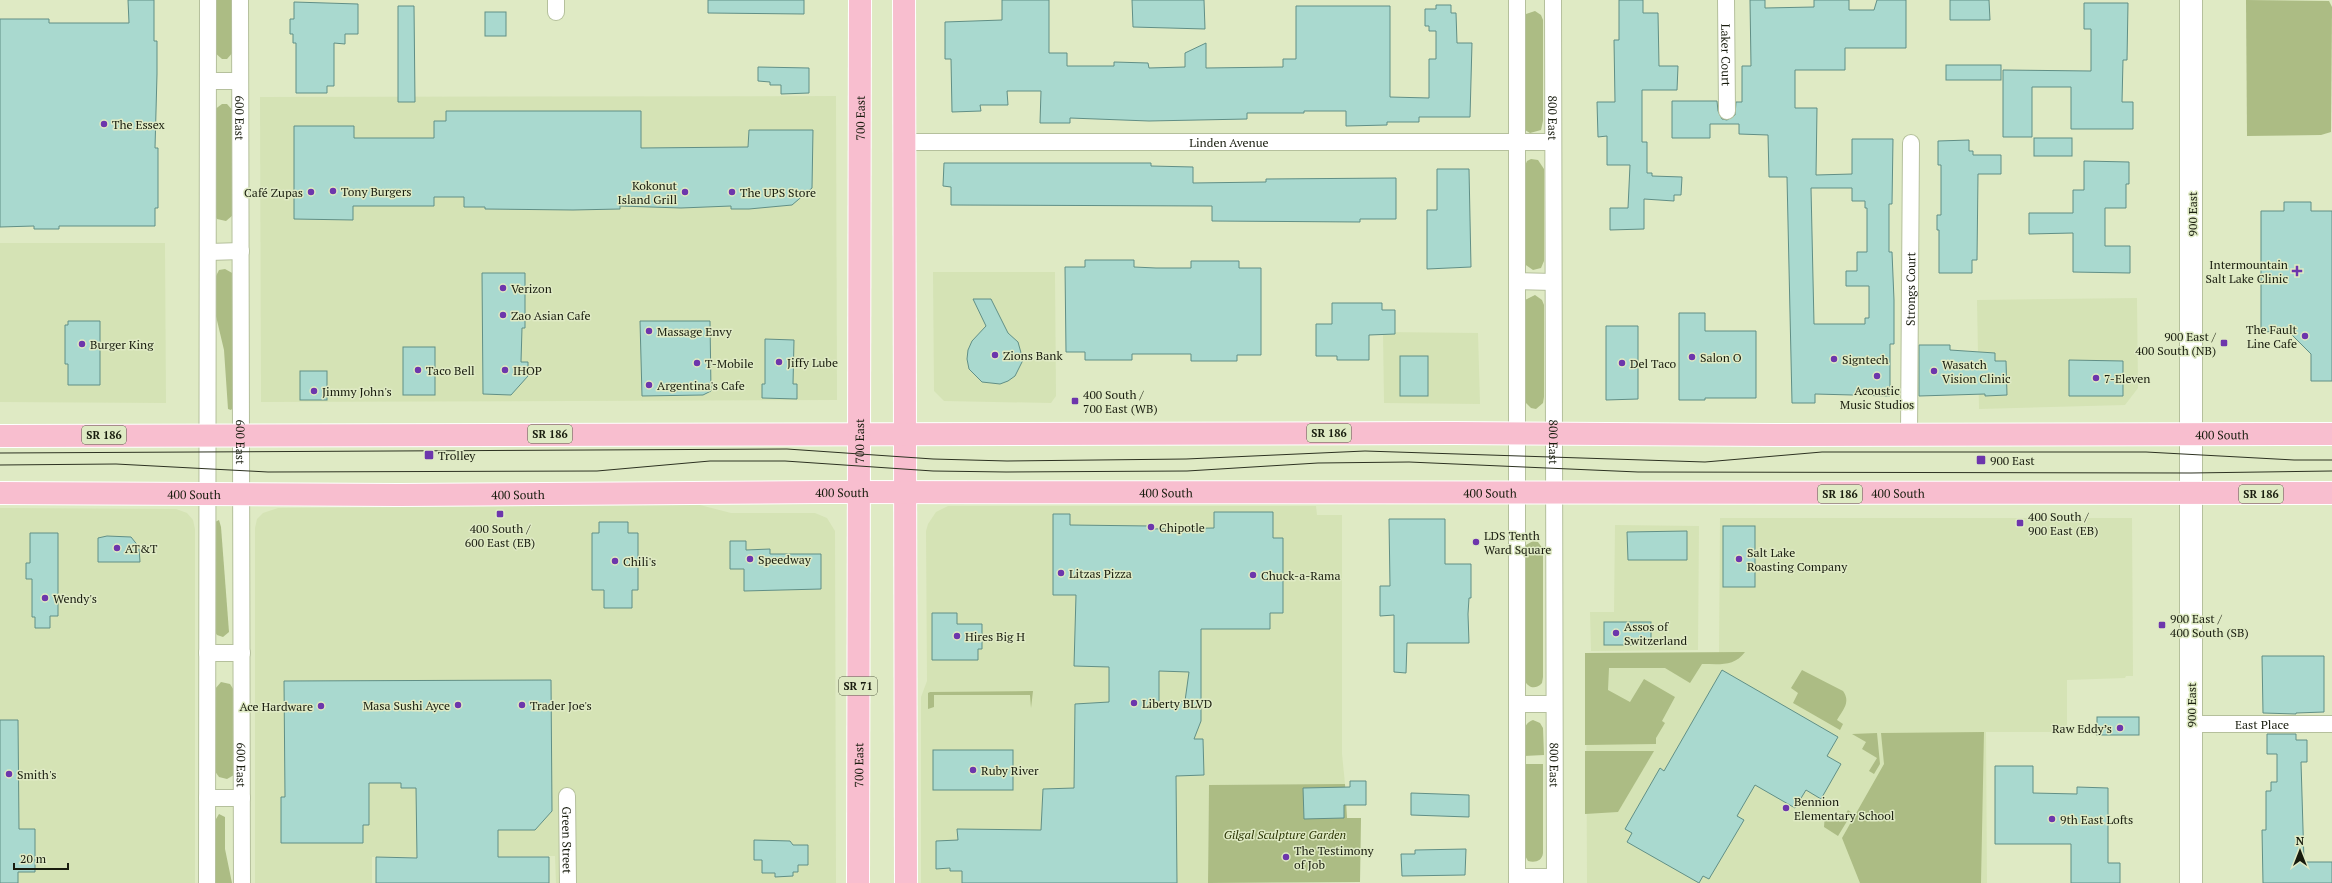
<svg xmlns="http://www.w3.org/2000/svg" width="2332" height="883" viewBox="0 0 2332 883" font-family="'PT Serif',serif">
<rect width="100%" height="100%" fill="#dfeac4"/>
<!-- built -->
<g fill="#d5e3b5">
<path d="M836,96L837,400L261,402L260,97Z"/>
<path d="M0,243H165L166,403L0,402Z"/>
<path d="M933,272H1055L1056,396L1051,403L944,401L934,391Z"/>
<path d="M2137,298L2138,388L2125,405L1979,409L1977,300Z"/>
<path d="M1383,332L1478,333L1480,404L1384,403Z"/>
<path d="M700,505L731,513H815L827,518L835,531L836,883H556L555,856L372,857V883H255V528L257,519L263,513L278,508Z"/>
<path d="M948,506H1316L1317,515H1342V754L1345,784L1209,785L1208,883H921V697L927,681L926,531L928,524L936,512Z"/>
<path d="M0,508L176,509L187,513L193,520L195,529V883H0Z"/>
<path d="M1720,518H2132L2133,676H2126L2125,678L2067,680V732H1986L1987,883H1587L1586,655L1719,654Z"/>
<path d="M1615,525L1699,526L1698,650L1591,651L1590,612H1614Z"/>
</g>
<!-- green -->
<g fill="#acbc84">
<path d="M214,0H234V51L227,59H222L214,52Z"/>
<path d="M2246,0L2329,1L2332,7L2331,132L2321,135L2247,136Z"/>
<path d="M1535,11L1541,15L1543,20V121L1541,130L1530,133L1525,130L1523,124L1524,18L1526,14Z"/>
<path d="M222,104H227L234,112L233,215L226,221L217,219L214,214V110Z"/>
<path d="M1531,159L1538,160L1544,169V261L1541,268L1533,270L1523,263L1524,168L1527,161Z"/>
<path d="M225,269L234,274L233,408L231,410L228,409L224,350L215,312L216,276L219,270Z"/>
<path d="M1535,295L1542,300L1544,305V397L1543,403L1536,409L1531,408L1524,401L1525,300Z"/>
<path d="M219,520L221,527L229,632L223,637L217,635L215,632V522Z"/>
<path d="M1533,541L1538,542L1543,549V677L1542,683C1535,691 1526,687 1524,678L1523,551L1526,545Z"/>
<path d="M1745,652C1734,667 1719,664 1702,664L1690,683L1665,668H1609L1608,690L1630,702L1644,679L1675,697L1662,721L1665,723L1656,738V744L1585,745V653Z"/>
<path d="M1802,670L1843,691C1851,702 1843,710 1837,720L1843,724L1840,730L1793,703L1798,693L1791,688Z"/>
<path d="M221,682L230,684L235,692L234,775L227,779L219,777L214,770L215,689Z"/>
<path d="M1033,691L1031,708L1030,695H934V707L928,709V693L930,692Z"/>
<path d="M1533,720L1540,723L1543,728L1544,755L1524,756C1524,743 1519,725 1533,720Z"/>
<path d="M1984,732L1981,883H1860L1842,838L1884,764L1881,733Z"/>
<path d="M1877,733L1880,764L1874,774L1869,771L1877,758L1862,749L1866,742L1852,734Z"/>
<path d="M1585,751H1654L1618,812L1585,814Z"/>
<path d="M1524,764H1543V853C1542,861 1535,863 1528,861L1524,854Z"/>
<path d="M1345,784L1347,818H1361L1360,882L1208,883L1209,785Z"/>
<path d="M1848,810L1852,813L1838,836L1824,827L1825,813L1840,822Z"/>
<path d="M219,814L225,817V849L232,883H216V819Z"/>
</g>
<!-- building -->
<g fill="#a9d9cf" stroke="#618f86" fill-rule="evenodd">
<path d="M128,0H154V41H157V74L155,148H158V208H155V226H59V229H34V226L0,227V19H49V23H129Z"/>
<path d="M708,0H804V14L708,13Z"/>
<path d="M1002,0H1049V53H1067V66H1114V62L1148,63L1149,68L1185,67V53L1206,43V68L1283,67V59H1296V6H1390V97L1429,98V59H1436V31H1429V26H1425V9H1436V5H1451V13H1456L1457,43H1472L1470,117H1419V122H1387V125L1346,126V111H1304V113H1247V119L1149,121L1070,118V123H1040L1041,91H1007L1008,105H980L981,111L952,112L951,59H945V22L1002,20Z"/>
<path d="M1132,0H1204L1205,29L1133,27Z"/>
<path d="M1619,0H1643V13H1658L1659,66H1678L1677,90H1642V142H1647V173H1652V176L1682,177L1681,195H1674V201L1644,199V229L1610,230V208H1628L1630,165H1607V136L1598,137L1597,102H1615L1614,40H1619Z"/>
<path d="M1750,0H1765V8L1814,7V0H1849V10H1874L1877,0H1906V48H1845V70H1795V108H1817L1816,175L1852,174V139H1893L1892,204H1889V252H1892L1894,300V344H1890V396L1815,394V403H1792L1787,177H1769L1768,135L1739,134V124H1710V138H1672V101H1717L1718,111L1722,119L1727,120L1735,115L1736,102H1742V66H1751ZM1811,188H1852V201H1865V208H1867V252H1857V271H1846V286H1869V318H1865V324H1814Z"/>
<path d="M1950,0H1989L1990,20H1950Z"/>
<path d="M294,2L358,4V34H345V44L334,43V86H327V93H296V43H293V34H290V19H294Z"/>
<path d="M2084,3H2128L2127,60H2123L2122,102H2133V129H2071V87H2032V137H2003V70L2091,71V29H2084Z"/>
<path d="M398,6H414L415,102H398Z"/>
<rect x="485" y="12" width="21" height="24"/>
<rect x="1946" y="65" width="55" height="15"/>
<path d="M758,67L809,68V93L781,94V85H770V82L758,81Z"/>
<path d="M446,111H641V148L748,147L749,130H813L812,188L792,205L749,209H731V206L681,208L620,206V209L573,210L485,209V207H464V197H434V206H353V220L294,219V126H354V138H434V121H446Z"/>
<rect x="2034" y="138" width="38" height="18"/>
<path d="M1969,140V151H1973V155H2001V174H1978L1977,260H1972V273H1939V230H1937V215H1941V165H1938V141Z"/>
<path d="M2084,161L2129,162V184H2126V208H2105V246H2130V273L2073,272V233L2029,234V213H2073V190H2084Z"/>
<path d="M944,163H1151V166L1193,167V183L1266,182V179L1396,178V219H1360V222L1212,221V206L951,205V187L943,186Z"/>
<path d="M1437,169H1469L1471,267L1427,269V210H1437Z"/>
<path d="M2284,202H2311V211H2332V381H2311V354L2288,331L2261,332V211H2284Z"/>
<path d="M1085,260H1134V267L1156,268H1191V261H1239V268H1261V355H1237V361H1191V354H1132V360H1085V352H1066L1065,267H1085Z"/>
<path d="M482,273H525V328H522L521,362H528V376L511,395L483,394Z"/>
<path d="M973,299H991L1008,333L1018,342L1023,360L1015,376L1008,381L1000,384L982,382L969,369L967,359L968,350L972,341L986,326Z"/>
<path d="M1332,303H1382V310H1395V334L1369,335V360H1337V356H1316V324H1332Z"/>
<path d="M1679,313H1705V331H1756V398H1705V400H1679Z"/>
<path d="M68,321H100V385H68V364H65V325H68Z"/>
<path d="M640,321H710L711,391L703,395L642,396Z"/>
<path d="M1606,326H1638V399L1606,400Z"/>
<path d="M765,339L794,340L793,384H797V399L762,398V384H765Z"/>
<path d="M1919,345H1950V350L1995,353V361H2006L2007,395L1985,396V394L1919,396Z"/>
<rect x="403" y="347" width="32" height="48"/>
<rect x="1400" y="356" width="28" height="40"/>
<path d="M2069,360L2123,361V396H2069Z"/>
<rect x="300" y="371" width="27" height="29"/>
<path d="M1214,512H1273V538H1283V613H1270V629H1201V721L1194,739H1203L1204,775L1176,776L1177,883H962V871H950V868L936,869V841L958,840L957,829L1041,830L1043,789L1074,788L1075,704L1109,702V667L1074,666L1076,595H1053V514H1070V525L1150,526V529L1214,528ZM1159,671L1189,672L1185,701L1159,703Z"/>
<path d="M1389,519H1445V564H1471V598H1469L1468,614L1469,643H1407L1406,673L1394,672V615L1380,616V586H1390Z"/>
<path d="M599,522H628V533H638V590H632V608H604V590H592V533H599Z"/>
<rect x="1723" y="526" width="32" height="61"/>
<path d="M1687,531V560H1628L1627,532Z"/>
<path d="M30,533H58V616H50V628H35V617H32V579H26V563H30Z"/>
<path d="M107,536L131,537L139,547L140,562H98V538Z"/>
<path d="M730,541H746V550L770,549V554H821V589L744,591V569H730Z"/>
<path d="M932,613H957V624H982V649H978V660H932Z"/>
<rect x="1604" y="622" width="47" height="23"/>
<path d="M2262,656H2324V712L2296,713V714L2263,713Z"/>
<path d="M1722,670L1838,737L1827,756L1841,764L1821,799L1806,790L1795,808L1755,785L1737,816L1744,820L1709,879L1703,876L1699,883L1627,842L1632,833L1625,829L1660,768L1664,771Z"/>
<path d="M551,680L552,811L535,830H498V857H549V883H376V857L417,858L416,788H401V783H369V825H363V843H281V797H285L284,681Z"/>
<rect x="2097" y="717" width="42" height="18"/>
<path d="M0,720H18L19,829H35V872H18V883H0Z"/>
<path d="M2267,734H2296V740H2307V762H2301L2304,862H2332V883H2263L2262,830H2266V791H2271V782H2277V754H2267Z"/>
<rect x="933" y="750" width="80" height="40"/>
<path d="M1995,766H2033V793L2077,794V787L2108,788V863H2120V883H2071V844H1995Z"/>
<path d="M1350,781H1366V805H1344V818L1304,819L1303,788L1350,787Z"/>
<path d="M1411,793L1469,795V817L1411,815Z"/>
<path d="M754,840L790,841L793,845H808V865H798V872H793V876L775,877V873H762V860H754Z"/>
<path d="M1466,849L1465,875L1402,876L1401,854H1415V850Z"/>
</g>
<g fill="none" stroke-linecap="round" stroke-linejoin="round">
<!-- street casing -->
<g stroke="#b5c09c" stroke-width="18">
<g id="street">
<path id="s1" d="M240,0L242,883"/>
<path d="M1517,0V883"/>
<path id="s2" d="M1553,0L1555,883"/>
<path id="s3" d="M1726,0L1727,111"/>
<path d="M556,12V0"/>
<path d="M208,81H240"/>
<path id="s4" d="M904,142H1553"/>
<path d="M209,252L241,251"/>
<path d="M1517,281L1553,282"/>
<path id="s5" d="M1909,435L1911,143"/>
<path d="M207,653H242"/>
<path d="M1517,704H1554"/>
<path id="s6" d="M2191,724H2332"/>
<path id="s7" d="M567,796L568,883"/>
<path d="M207,798H242"/>
<path d="M1517,877H1555"/>
<path d="M207,883L208,0"/>
</g>
</g>
<!-- secondary casing -->
<g stroke="#b5c09c" stroke-width="24">
<path id="secondary" d="M2191,883V0"/>
</g>
<!-- primary casing -->
<g stroke="#fff" stroke-width="24">
<g id="primary">
<path d="M904,0L906,883"/>
<path id="s8" d="M0,436L1454,433L1776,435L2332,434"/>
<path id="s9" d="M0,493L399,495L826,492L2332,493"/>
<path id="s10" d="M858,883L860,0"/>
</g>
</g>
<!-- street -->
<use href="#street" stroke="#fff" stroke-width="16"/>
<!-- secondary -->
<use href="#secondary" stroke="#fff" stroke-width="22"/>
<!-- primary -->
<use href="#primary" stroke="#f8becf" stroke-width="22"/>
<!-- tram -->
<g stroke="#2d3221" stroke-width="1">
<path d="M0,453L787,449L933,459L1007,461L1186,459L1365,451L1705,462L1822,452H2146L2294,460H2332"/>
<path d="M0,465L116,464L268,472L597,471L710,461H785L933,471L1006,472L1187,471L1318,463L1409,462L1638,472L2191,473L2332,471"/>
</g>
</g>
<!-- markers -->
<g fill="#6d36ac" stroke="#dfeac4" stroke-width="1.5">
<circle cx="104" cy="124" r="4"/>
<circle cx="333" cy="191" r="4"/>
<circle cx="311" cy="192" r="4"/>
<circle cx="685" cy="192" r="4"/>
<circle cx="732" cy="192" r="4"/>
<path d="M2295 265h4v4h4v4h-4v4h-4v-4h-4v-4h4z"/>
<circle cx="503" cy="288" r="4"/>
<circle cx="503" cy="315" r="4"/>
<circle cx="649" cy="331" r="4"/>
<circle cx="2305" cy="336" r="4"/>
<rect x="2220" y="339" width="8" height="8" rx="2"/>
<circle cx="82" cy="344" r="4"/>
<circle cx="995" cy="355" r="4"/>
<circle cx="1692" cy="357" r="4"/>
<circle cx="1834" cy="359" r="4"/>
<circle cx="779" cy="362" r="4"/>
<circle cx="697" cy="363" r="4"/>
<circle cx="1622" cy="363" r="4"/>
<circle cx="418" cy="370" r="4"/>
<circle cx="505" cy="370" r="4"/>
<circle cx="1934" cy="371" r="4"/>
<circle cx="1877" cy="376" r="4"/>
<circle cx="2096" cy="378" r="4"/>
<circle cx="649" cy="385" r="4"/>
<circle cx="314" cy="391" r="4"/>
<rect x="1071" y="397" width="8" height="8" rx="2"/>
<rect x="424" y="450" width="10" height="10" rx="2"/>
<rect x="1976" y="455" width="10" height="10" rx="2"/>
<rect x="496" y="510" width="8" height="8" rx="2"/>
<rect x="2016" y="519" width="8" height="8" rx="2"/>
<circle cx="1151" cy="527" r="4"/>
<circle cx="1476" cy="542" r="4"/>
<circle cx="117" cy="548" r="4"/>
<circle cx="750" cy="559" r="4"/>
<circle cx="1739" cy="559" r="4"/>
<circle cx="615" cy="561" r="4"/>
<circle cx="1061" cy="573" r="4"/>
<circle cx="1253" cy="575" r="4"/>
<circle cx="45" cy="598" r="4"/>
<rect x="2158" y="621" width="8" height="8" rx="2"/>
<circle cx="1616" cy="633" r="4"/>
<circle cx="957" cy="636" r="4"/>
<circle cx="1134" cy="703" r="4"/>
<circle cx="458" cy="705" r="4"/>
<circle cx="522" cy="705" r="4"/>
<circle cx="321" cy="706" r="4"/>
<circle cx="2120" cy="728" r="4"/>
<circle cx="973" cy="770" r="4"/>
<circle cx="9" cy="774" r="4"/>
<circle cx="1786" cy="808" r="4"/>
<circle cx="2052" cy="819" r="4"/>
<circle cx="1286" cy="857" r="4"/>
</g>
<g text-anchor="middle" dominant-baseline="central" stroke-width="3" stroke-linejoin="round" paint-order="stroke">
<!-- shield labels -->
<g fill="#dfeac4" stroke="#545a45" stroke-width="1">
<rect x="1307" y="424" width="44" height="18" rx="3"/>
<rect x="528" y="425" width="44" height="18" rx="3"/>
<rect x="82" y="426" width="44" height="18" rx="3"/>
<rect x="1818" y="485" width="44" height="18" rx="3"/>
<rect x="2239" y="485" width="44" height="18" rx="3"/>
<rect x="839" y="677" width="38" height="18" rx="3"/>
</g>
<g font-size="11" font-weight="bold" fill="#181c0e">
<text x="1329" y="433">SR 186</text>
<text x="550" y="434">SR 186</text>
<text x="104" y="435">SR 186</text>
<text x="1840" y="494">SR 186</text>
<text x="2261" y="494">SR 186</text>
<text x="858" y="686">SR 71</text>
</g>
<!-- street labels -->
<g font-size="12" fill="#181c0e" stroke="#dfeac4">
<text stroke="none"><textPath href="#s3" startOffset="55">Laker Court</textPath></text>
<text stroke="none"><textPath href="#s1" startOffset="118">600 East</textPath></text>
<text stroke="none"><textPath href="#s10" startOffset="765">700 East</textPath></text>
<text stroke="none"><textPath href="#s2" startOffset="118">800 East</textPath></text>
<text stroke="none"><textPath href="#s4" startOffset="325">Linden Avenue</textPath></text>
<text transform="translate(2192 214) rotate(-90)">900 East</text>
<text stroke="none"><textPath href="#s5" startOffset="146">Strongs Court</textPath></text>
<text stroke="none"><textPath href="#s8" startOffset="2222">400 South</textPath></text>
<text stroke="none"><textPath href="#s1" startOffset="442">600 East</textPath></text>
<text stroke="none"><textPath href="#s10" startOffset="442">700 East</textPath></text>
<text stroke="none"><textPath href="#s2" startOffset="442">800 East</textPath></text>
<text stroke="none"><textPath href="#s9" startOffset="842">400 South</textPath></text>
<text stroke="none"><textPath href="#s9" startOffset="1490">400 South</textPath></text>
<text stroke="none"><textPath href="#s9" startOffset="1166">400 South</textPath></text>
<text stroke="none"><textPath href="#s9" startOffset="194">400 South</textPath></text>
<text stroke="none"><textPath href="#s9" startOffset="518">400 South</textPath></text>
<text stroke="none"><textPath href="#s9" startOffset="1898">400 South</textPath></text>
<text transform="translate(2191 705) rotate(-90)">900 East</text>
<text stroke="none"><textPath href="#s6" startOffset="71">East Place</textPath></text>
<text stroke="none"><textPath href="#s1" startOffset="765">600 East</textPath></text>
<text stroke="none"><textPath href="#s10" startOffset="118">700 East</textPath></text>
<text stroke="none"><textPath href="#s2" startOffset="765">800 East</textPath></text>
<text stroke="none"><textPath href="#s7" startOffset="44">Green Street</textPath></text>
</g>
<!-- poi labels -->
<g font-size="12" fill="#181c0e" stroke="#dfeac4" text-anchor="start">
<text x="112" y="124">The Essex</text>
<text x="677" y="185" text-anchor="end">Kokonut<tspan x="677" dy="14">Island Grill</tspan></text>
<text x="341" y="191">Tony Burgers</text>
<text x="303" y="192" text-anchor="end">Café Zupas</text>
<text x="740" y="192">The UPS Store</text>
<text x="2288" y="264" text-anchor="end">Intermountain<tspan x="2288" dy="14">Salt Lake Clinic</tspan></text>
<text x="511" y="288">Verizon</text>
<text x="511" y="315">Zao Asian Cafe</text>
<text x="2297" y="329" text-anchor="end">The Fault<tspan x="2297" dy="14">Line Cafe</tspan></text>
<text x="657" y="331">Massage Envy</text>
<text x="2216" y="336" text-anchor="end">900 East /<tspan x="2216" dy="14">400 South (NB)</tspan></text>
<text x="90" y="344">Burger King</text>
<text x="1003" y="355">Zions Bank</text>
<text x="1700" y="357">Salon O</text>
<text x="1842" y="359">Signtech</text>
<text x="787" y="362">Jiffy Lube</text>
<text x="705" y="363">T-Mobile</text>
<text x="1630" y="363">Del Taco</text>
<text x="1942" y="364">Wasatch<tspan x="1942" dy="14">Vision Clinic</tspan></text>
<text x="426" y="370">Taco Bell</text>
<text x="513" y="370">IHOP</text>
<text x="2104" y="378">7-Eleven</text>
<text x="657" y="385">Argentina's Cafe</text>
<text x="1877" y="390" text-anchor="middle">Acoustic<tspan x="1877" dy="14">Music Studios</tspan></text>
<text x="322" y="391">Jimmy John's</text>
<text x="1083" y="394">400 South /<tspan x="1083" dy="14">700 East (WB)</tspan></text>
<text x="438" y="455">Trolley</text>
<text x="1990" y="460">900 East</text>
<text x="2028" y="516">400 South /<tspan x="2028" dy="14">900 East (EB)</tspan></text>
<text x="1159" y="527">Chipotle</text>
<text x="500" y="528" text-anchor="middle">400 South /<tspan x="500" dy="14">600 East (EB)</tspan></text>
<text x="1484" y="535">LDS Tenth<tspan x="1484" dy="14">Ward Square</tspan></text>
<text x="125" y="548">AT&amp;T</text>
<text x="1747" y="552">Salt Lake<tspan x="1747" dy="14">Roasting Company</tspan></text>
<text x="758" y="559">Speedway</text>
<text x="623" y="561">Chili's</text>
<text x="1069" y="573">Litzas Pizza</text>
<text x="1261" y="575">Chuck-a-Rama</text>
<text x="53" y="598">Wendy's</text>
<text x="2170" y="618">900 East /<tspan x="2170" dy="14">400 South (SB)</tspan></text>
<text x="1624" y="626">Assos of<tspan x="1624" dy="14">Switzerland</tspan></text>
<text x="965" y="636">Hires Big H</text>
<text x="1142" y="703">Liberty BLVD</text>
<text x="450" y="705" text-anchor="end">Masa Sushi Ayce</text>
<text x="530" y="705">Trader Joe's</text>
<text x="313" y="706" text-anchor="end">Ace Hardware</text>
<text x="2112" y="728" text-anchor="end">Raw Eddy’s</text>
<text x="981" y="770">Ruby River</text>
<text x="17" y="774">Smith's</text>
<text x="1794" y="801">Bennion<tspan x="1794" dy="14">Elementary School</tspan></text>
<text x="2060" y="819">9th East Lofts</text>
<text x="1294" y="850">The Testimony<tspan x="1294" dy="14">of Job</tspan></text>
</g>
<!-- park labels -->
<g font-size="12" font-style="italic" fill="#2b3503" stroke="#dfeac4">
<text x="1285" y="834">Gilgal Sculpture Garden</text>
</g>
</g>
<!-- north arrow -->
<g transform="translate(2300 851)" stroke="#dfeac4" stroke-width="3" paint-order="stroke">
<path d="M0-3L7 15L0 10L-7 15Z" fill="#181c0e"/>
<text y="-6" font-size="11" font-weight="bold" text-anchor="middle" fill="#181c0e">N</text>
</g>
<!-- scale -->
<path d="M14 863v6h54v-6" fill="none" stroke="#181c0e" stroke-width="2"/>
<text x="20" y="863" font-size="12" fill="#181c0e" stroke="#dfeac4" stroke-width="3" paint-order="stroke">20 m</text>
</svg>
